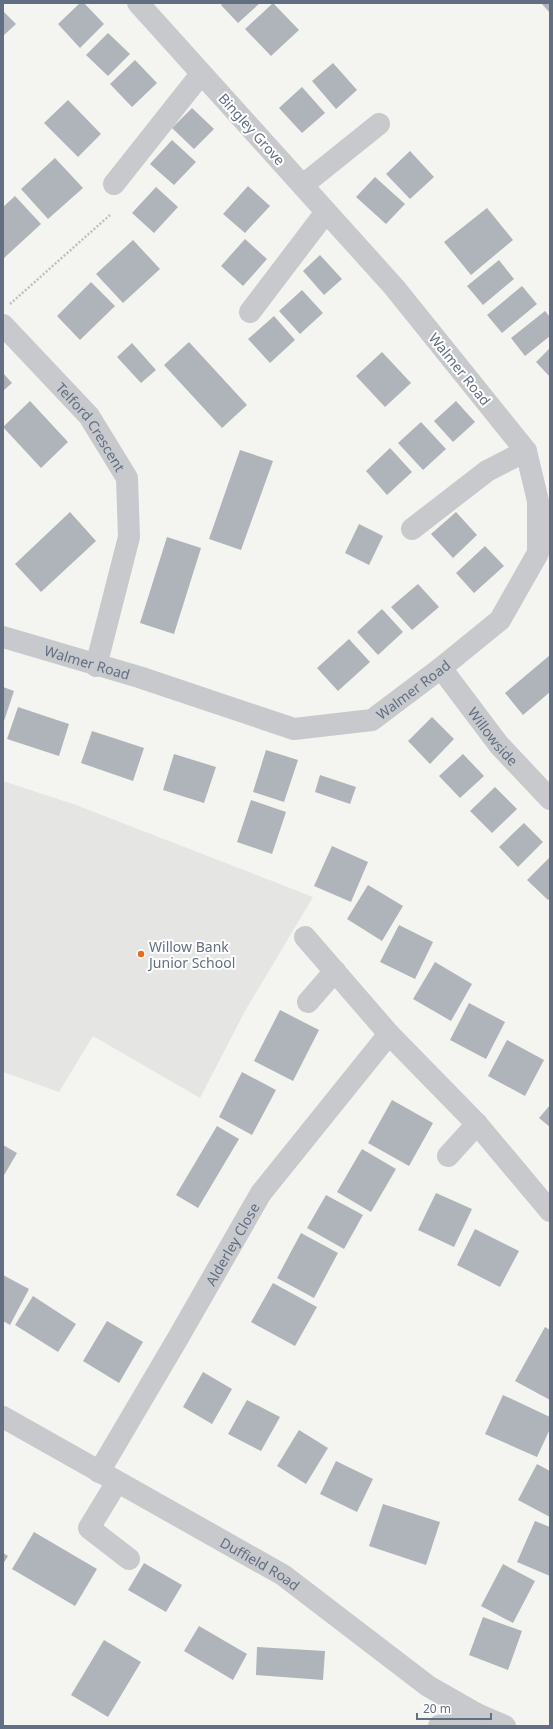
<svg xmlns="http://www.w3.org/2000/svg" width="553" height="1729" viewBox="0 0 553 1729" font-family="'Noto Sans',sans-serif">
<rect width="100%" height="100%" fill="#f4f5f0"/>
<!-- built -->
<path fill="#e5e5e4" d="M3,781L76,805L313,897L245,1011L200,1098L93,1036L59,1092L3,1072Z"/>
<!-- building -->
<g fill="#afb4bb">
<path d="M80,3H84L104,24L80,48L58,24Z"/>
<path d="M223,3H260L238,23L221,5Z"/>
<path d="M273,3L299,30L271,56L245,29Z"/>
<path d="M541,3H550V13Z"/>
<path d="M3,11L16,24L3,36Z"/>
<path d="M108,33L130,54L108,76L86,55Z"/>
<path d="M135,60L157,83L132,107L110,84Z"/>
<path d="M333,63L357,90L336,109L312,81Z"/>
<path d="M302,87L325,113L302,133L279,108Z"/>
<path d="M68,100L101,134L78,157L44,123Z"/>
<path d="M192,108L214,129L194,149L172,128Z"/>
<path d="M172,140L196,162L174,185L150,164Z"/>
<path d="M410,151L434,177L410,199L386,174Z"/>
<path d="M55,158L83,188L48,219L21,189Z"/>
<path d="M375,177L405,204L386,224L356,197Z"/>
<path d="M248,186L270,206L245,233L223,214Z"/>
<path d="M156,187L178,207L154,233L132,213Z"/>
<path d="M15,196L41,224L4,258L3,207Z"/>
<path d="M487,208L513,240L471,275L444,242Z"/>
<path d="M245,239L267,259L243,286L221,266Z"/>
<path d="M133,240L160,269L123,303L96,274Z"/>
<path d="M320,255L342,279L324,295L303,271Z"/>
<path d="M499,260L514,279L483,305L467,286Z"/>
<path d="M91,282L115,306L80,340L57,316Z"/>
<path d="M522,286L537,304L502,333L487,315Z"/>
<path d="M302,290L323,313L300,334L279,311Z"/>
<path d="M545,311L550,317V336L525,356L511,338Z"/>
<path d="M274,316L295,340L270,363L248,339Z"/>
<path d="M189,342L247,405L222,428L164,365Z"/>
<path d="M132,343L156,370L141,383L117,357Z"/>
<path d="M550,348V377L536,362Z"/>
<path d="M382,352L411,383L385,407L356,376Z"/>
<path d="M3,373L12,383L3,391Z"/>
<path d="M30,401L68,442L41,468L3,427Z"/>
<path d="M456,401L475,422L453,442L434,421Z"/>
<path d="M421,422L446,449L423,470L398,443Z"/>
<path d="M390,448L412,472L387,495L366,471Z"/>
<path d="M240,450L273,461L241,550L209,539Z"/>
<path d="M70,512L96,541L41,592L15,564Z"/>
<path d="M456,512L477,535L453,558L431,534Z"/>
<path d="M359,524L383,536L369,565L345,553Z"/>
<path d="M167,537L201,548L174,634L140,623Z"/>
<path d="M485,546L504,566L474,593L456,573Z"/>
<path d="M418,584L439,607L412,630L391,607Z"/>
<path d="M382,609L403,632L378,655L357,632Z"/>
<path d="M349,639L370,662L338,691L317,668Z"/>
<path d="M550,655V692L523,715L505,693Z"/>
<path d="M3,687L14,691L3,724Z"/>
<path d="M18,707L69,724L59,756L7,739Z"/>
<path d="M432,717L454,739L430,764L408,741Z"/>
<path d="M92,731L144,748L133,781L81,763Z"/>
<path d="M266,750L298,760L284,802L253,792Z"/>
<path d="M174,754L216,767L204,803L163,790Z"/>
<path d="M463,754L484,776L460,798L439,776Z"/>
<path d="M320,775L356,787L350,804L315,792Z"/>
<path d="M495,787L517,809L492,833L470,811Z"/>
<path d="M251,800L286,812L272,854L237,842Z"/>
<path d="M524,823L543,842L518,867L499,847Z"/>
<path d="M332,846L368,862L351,902L314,886Z"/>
<path d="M550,857V898L548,900L527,880Z"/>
<path d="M368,885L403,906L382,941L347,919Z"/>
<path d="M399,925L433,942L415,979L380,962Z"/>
<path d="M435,962L472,984L451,1021L413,999Z"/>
<path d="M469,1003L505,1022L486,1059L450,1040Z"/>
<path d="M280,1010L319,1030L293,1081L254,1061Z"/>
<path d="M507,1040L544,1060L525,1096L488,1076Z"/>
<path d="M242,1072L276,1090L252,1135L219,1117Z"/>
<path d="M392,1100L433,1123L409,1166L368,1143Z"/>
<path d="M550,1105V1127L539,1118Z"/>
<path d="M217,1126L239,1139L198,1208L176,1195Z"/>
<path d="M3,1145L17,1153L3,1177Z"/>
<path d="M362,1149L396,1169L371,1212L337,1192Z"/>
<path d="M436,1193L472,1209L454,1247L418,1230Z"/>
<path d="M326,1195L363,1215L344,1249L307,1228Z"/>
<path d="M475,1229L519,1251L500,1287L457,1265Z"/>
<path d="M301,1233L338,1253L314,1298L277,1278Z"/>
<path d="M3,1275L29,1289L10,1325L3,1321Z"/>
<path d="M273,1283L317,1307L295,1346L251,1322Z"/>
<path d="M33,1296L76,1324L58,1352L15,1325Z"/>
<path d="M107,1321L143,1342L119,1383L83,1361Z"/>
<path d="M545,1327L550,1330V1400L515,1381Z"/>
<path d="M203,1372L232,1389L212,1424L183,1407Z"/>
<path d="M503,1395L550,1417V1429L537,1457L485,1434Z"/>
<path d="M247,1400L280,1417L261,1451L228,1434Z"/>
<path d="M299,1430L328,1448L306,1484L277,1466Z"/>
<path d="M336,1461L373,1479L357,1512L320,1494Z"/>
<path d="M537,1464L550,1471V1517L518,1500Z"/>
<path d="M383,1504L440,1522L426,1565L369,1546Z"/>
<path d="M535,1521L550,1527V1576L517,1562Z"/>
<path d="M34,1532L97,1569L75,1606L12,1569Z"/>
<path d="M3,1553L8,1556L3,1564Z"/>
<path d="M144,1563L182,1585L166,1612L128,1590Z"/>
<path d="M503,1564L535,1581L513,1623L481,1606Z"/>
<path d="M483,1617L522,1631L508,1670L469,1655Z"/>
<path d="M199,1626L247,1654L233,1680L184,1651Z"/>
<path d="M104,1640L141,1662L108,1717L71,1695Z"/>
<path d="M257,1647L325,1651L323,1680L256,1675Z"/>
</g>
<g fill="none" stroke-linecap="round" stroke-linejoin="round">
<!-- path -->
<path stroke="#bebfc1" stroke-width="2.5" stroke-dasharray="2 2" stroke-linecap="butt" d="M10,304L110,215"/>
<!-- minor -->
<g stroke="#c7c9cd" stroke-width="22">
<path d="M114,184L201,74"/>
<path d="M303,185L379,124"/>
<path d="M250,312L326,212"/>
<path id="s1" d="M3,325L89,416L127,478L129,537L96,666"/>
<path d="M412,529L487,471L526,451"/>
<path id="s2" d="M3,637L139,677L294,729L372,720L441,668L500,620L538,553V501L526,451L394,287L138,3"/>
<path id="s3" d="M441,668L499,745L550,799"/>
<path d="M305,937L389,1034"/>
<path d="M308,1002L335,971"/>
<path d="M448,1156L477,1124"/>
<path id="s4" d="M3,1417L283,1575L428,1686L477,1714L505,1726"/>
<path id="s5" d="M99,1472L178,1338L261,1193L389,1034L477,1124L550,1211"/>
<path d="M117,1482L89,1528L129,1559"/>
<path d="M439,1726L477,1714"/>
</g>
</g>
<!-- markers -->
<circle fill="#e96c1c" stroke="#fff" stroke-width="1.5" cx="141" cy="954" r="4"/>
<g text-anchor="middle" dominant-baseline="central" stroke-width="4" stroke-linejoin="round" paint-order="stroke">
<!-- street labels -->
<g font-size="14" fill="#626f83" stroke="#fff">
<text transform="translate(252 129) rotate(48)">Bingley Grove</text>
<text transform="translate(460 369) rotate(51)">Walmer Road</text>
<text stroke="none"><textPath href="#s1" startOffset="135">Telford Crescent</textPath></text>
<text stroke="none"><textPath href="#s2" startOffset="88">Walmer Road</textPath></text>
<text stroke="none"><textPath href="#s2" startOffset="435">Walmer Road</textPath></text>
<text stroke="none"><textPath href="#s3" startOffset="86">Willowside</textPath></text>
<text stroke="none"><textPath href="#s5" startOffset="264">Alderley Close</textPath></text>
<text stroke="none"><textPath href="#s4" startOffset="296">Duffield Road</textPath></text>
</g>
<!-- poi labels -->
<g font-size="14" fill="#626f83" stroke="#fff" text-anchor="start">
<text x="149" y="946">Willow Bank<tspan x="149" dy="16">Junior School</tspan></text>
</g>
</g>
<!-- border -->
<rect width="553" height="1729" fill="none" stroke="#626f83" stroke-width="8"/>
<!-- scale -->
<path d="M417 1713v6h74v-6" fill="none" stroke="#626f83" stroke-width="2"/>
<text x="423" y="1713" font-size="12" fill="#626f83" stroke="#ffffff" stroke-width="3" paint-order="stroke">20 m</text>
</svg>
